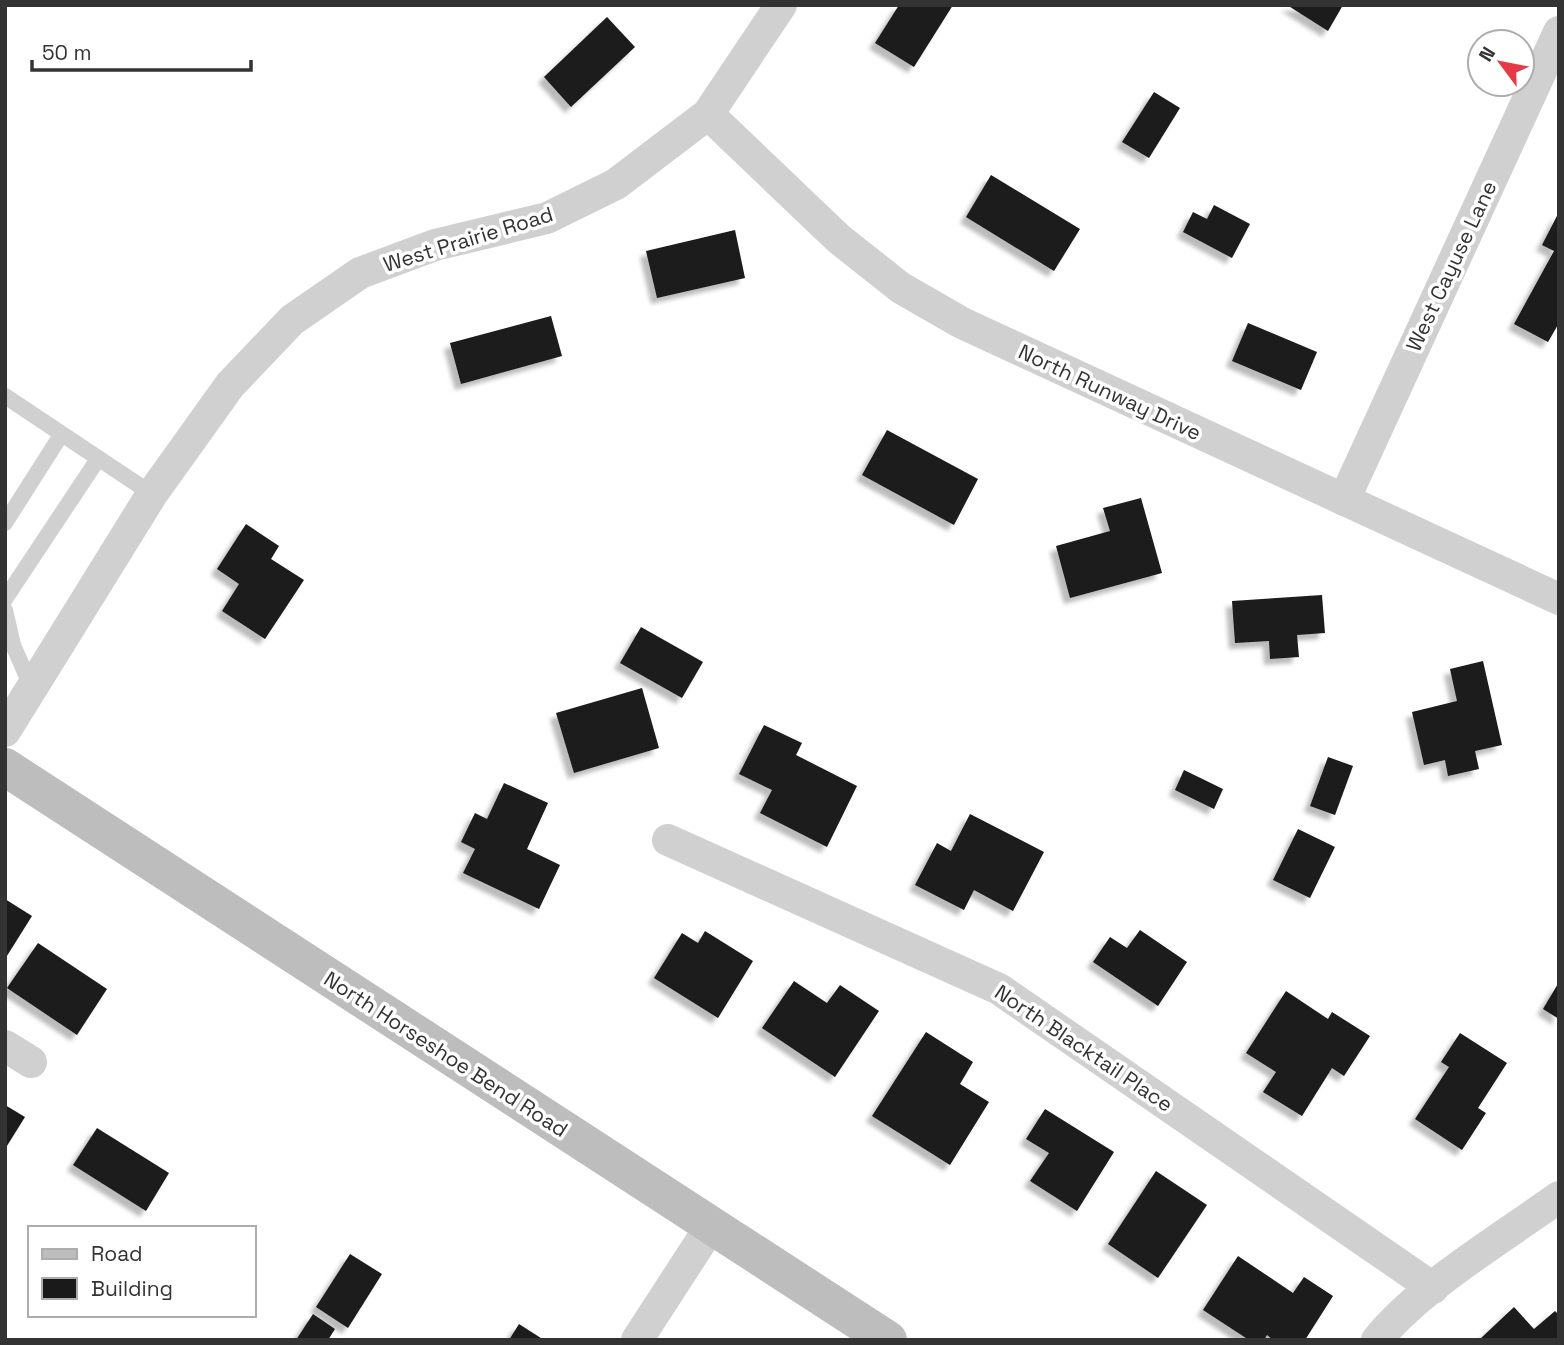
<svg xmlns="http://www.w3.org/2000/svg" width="1564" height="1345" viewBox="0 0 1564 1345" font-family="'Space Grotesk',sans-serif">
<defs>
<filter id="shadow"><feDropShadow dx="-6" dy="6" stdDeviation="2" flood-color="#0004"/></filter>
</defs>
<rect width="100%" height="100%" fill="#fff"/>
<!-- building -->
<g fill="#1a1a1a" filter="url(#shadow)">
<path d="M899,5H953L914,67L875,43Z"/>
<path d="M1287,5H1343L1328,31Z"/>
<path d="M607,17L635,47L571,107L544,77Z"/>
<path d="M1154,92L1180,108L1149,158L1122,142Z"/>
<path d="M991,175L1080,229L1054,271L966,217Z"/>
<path d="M1214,205L1250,224L1232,258L1183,232L1193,212L1207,219Z"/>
<path d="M1559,212V323L1548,342L1514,324L1554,251L1542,245Z"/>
<path d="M735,230L745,278L657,298L646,251Z"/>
<path d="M551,316L562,356L461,384L450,343Z"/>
<path d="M1248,323L1317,352L1301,390L1232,361Z"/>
<path d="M887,430L978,479L954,525L862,475Z"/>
<path d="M1141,498L1162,573L1070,598L1056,546L1110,531L1103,508Z"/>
<path d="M246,524L279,546L271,559L304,580L265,639L222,611L239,584L217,569Z"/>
<path d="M1322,595L1325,633L1297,635L1299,657L1270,659L1269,641L1235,643L1232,601Z"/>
<path d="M641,627L703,662L682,698L620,663Z"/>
<path d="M1483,661L1502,745L1475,751L1479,769L1448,776L1445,760L1424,765L1412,712L1457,701L1450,669Z"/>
<path d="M642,688L659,748L574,773L556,713Z"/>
<path d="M764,725L802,743L796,755L857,786L827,847L760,813L772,790L739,774Z"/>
<path d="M1328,757L1353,766L1335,815L1310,806Z"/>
<path d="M1184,770L1223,789L1214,809L1175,790Z"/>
<path d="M504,783L548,803L527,849L560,865L539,909L463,873L475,849L461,842L475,813L487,819Z"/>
<path d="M970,814L1044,852L1013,911L974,890L964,910L915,885L937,843L951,851Z"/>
<path d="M1298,829L1335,847L1310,898L1273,880Z"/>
<path d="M5,899L32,916L5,959Z"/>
<path d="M1140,930L1187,962L1158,1006L1093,962L1110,937L1127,948Z"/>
<path d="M705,931L753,961L718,1018L654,978L682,933L698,943Z"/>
<path d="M38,943L107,989L77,1035L7,988Z"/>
<path d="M794,981L827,1003L840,985L879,1011L835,1077L762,1028Z"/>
<path d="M1559,982V1019L1543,1009Z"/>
<path d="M1286,991L1328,1019L1332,1012L1370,1036L1344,1076L1332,1068L1302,1116L1263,1092L1276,1072L1246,1053Z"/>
<path d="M926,1032L973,1062L960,1084L989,1102L950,1165L872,1116Z"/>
<path d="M1460,1033L1507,1063L1478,1108L1486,1113L1462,1150L1415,1119L1449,1067L1441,1062Z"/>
<path d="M5,1105L25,1117L5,1149Z"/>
<path d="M1045,1109L1114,1152L1077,1211L1030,1181L1049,1153L1026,1139Z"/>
<path d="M97,1128L169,1173L146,1211L73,1165Z"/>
<path d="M1156,1171L1207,1205L1158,1278L1108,1244Z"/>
<path d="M350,1254L382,1274L348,1328L316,1307Z"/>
<path d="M1238,1256L1293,1293L1304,1277L1333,1296L1305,1340H1273L1267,1335L1264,1340H1249L1203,1310Z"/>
<path d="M1514,1307L1534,1329L1555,1311L1559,1315V1340H1479Z"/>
<path d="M313,1314L335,1329L328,1340H296Z"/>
<path d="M519,1324L544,1340H509Z"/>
</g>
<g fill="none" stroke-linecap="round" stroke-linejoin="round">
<!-- lane -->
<g stroke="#d0d0d0" stroke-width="16">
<path d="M5,396L152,494"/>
<path d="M5,523L61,435"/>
<path d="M5,599L98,459"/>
<path d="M5,610L13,645L32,688"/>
</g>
<!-- street -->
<g stroke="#d0d0d0" stroke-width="32">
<path d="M708,114L839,239L901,288L962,323L1559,599"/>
<path d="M1344,500L1559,32"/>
<path d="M5,731L152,494L230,385L292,320L360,273L435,245L547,218L616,184L708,114L781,5"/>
<path d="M668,840L999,989L1433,1288"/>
<path d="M5,1046L31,1062"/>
<path d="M637,1340L711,1226"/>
<path d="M1377,1340C1421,1286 1501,1239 1559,1197"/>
</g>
<!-- secondary -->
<path stroke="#bdbdbd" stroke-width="38" d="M5,767L888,1340"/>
</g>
<g text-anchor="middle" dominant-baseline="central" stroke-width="7" stroke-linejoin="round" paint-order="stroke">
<!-- street labels -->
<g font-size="21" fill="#333" stroke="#fff">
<text transform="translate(468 239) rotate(-17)">West Prairie Road</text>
<text transform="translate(1451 266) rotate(-65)">West Cayuse Lane</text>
<text transform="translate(1110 392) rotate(25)">North Runway Drive</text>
<text transform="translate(1084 1048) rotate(34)">North Blacktail Place</text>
<text transform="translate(446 1054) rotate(33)">North Horseshoe Bend Road</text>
</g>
</g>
<!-- border -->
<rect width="1564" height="1345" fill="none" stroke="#333333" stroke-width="14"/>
<!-- legend -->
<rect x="28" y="1226" width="228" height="91" fill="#ffffff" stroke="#adadad" stroke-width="2"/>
<rect x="42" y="1249" width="35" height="10" fill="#bdbdbd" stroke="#adadad" stroke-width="2"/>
<text x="91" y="1261" font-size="21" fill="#333333">Road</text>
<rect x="42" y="1278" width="35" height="21" fill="#1a1a1a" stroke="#adadad" stroke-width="2"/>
<text x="91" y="1296" font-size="21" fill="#333333">Building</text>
<!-- north arrow -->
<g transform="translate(1501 63) rotate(302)"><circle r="33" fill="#ffffff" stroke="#adadad" stroke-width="2"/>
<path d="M0-5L12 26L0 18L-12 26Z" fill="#e63946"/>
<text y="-10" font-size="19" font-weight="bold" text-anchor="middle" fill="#333333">N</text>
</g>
<!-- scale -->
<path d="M32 60v10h219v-10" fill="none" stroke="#333333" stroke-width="3.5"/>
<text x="42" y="60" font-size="21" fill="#333333" stroke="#ffffff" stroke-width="5" paint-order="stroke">50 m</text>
</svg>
